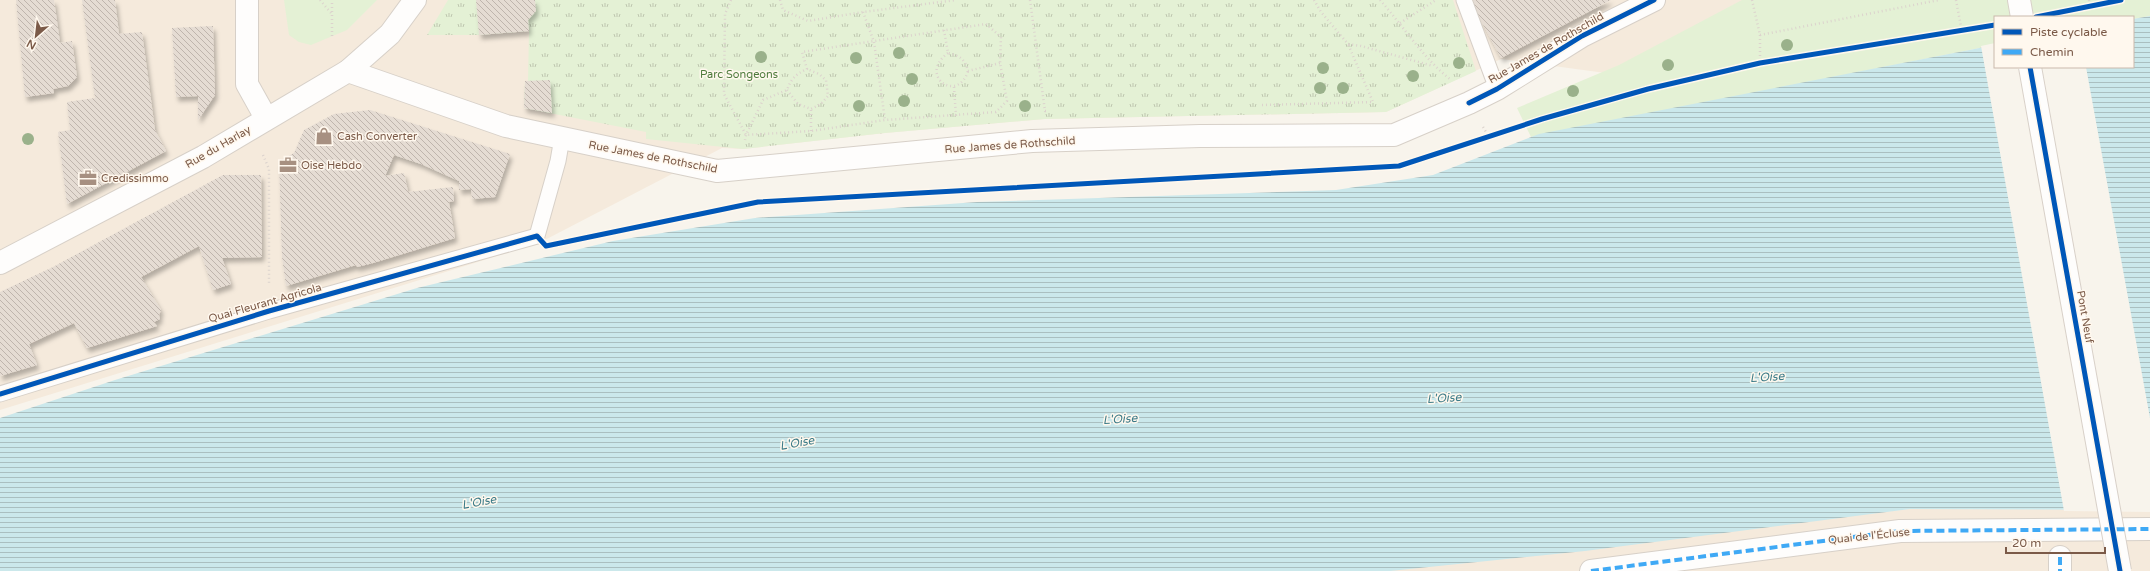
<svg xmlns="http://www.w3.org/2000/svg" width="2150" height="571" viewBox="0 0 2150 571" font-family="'Varela Round',sans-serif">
<defs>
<pattern id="park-tufts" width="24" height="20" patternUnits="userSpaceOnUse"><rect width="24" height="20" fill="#e4f1d5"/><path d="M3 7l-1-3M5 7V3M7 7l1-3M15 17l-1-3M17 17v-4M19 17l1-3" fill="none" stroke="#bec6af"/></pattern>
<pattern id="water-rules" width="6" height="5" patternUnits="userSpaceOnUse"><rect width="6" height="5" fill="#cbe8eb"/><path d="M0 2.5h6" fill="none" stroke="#aabfc0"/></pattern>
<pattern id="building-back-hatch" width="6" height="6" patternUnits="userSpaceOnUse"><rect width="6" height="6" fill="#e5dcd3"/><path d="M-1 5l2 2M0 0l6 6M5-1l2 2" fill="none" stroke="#bfb5ad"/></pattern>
<filter id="shadow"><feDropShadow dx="2.5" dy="4.5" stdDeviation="2" flood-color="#0004"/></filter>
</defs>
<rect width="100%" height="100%" fill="#f8f4ec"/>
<!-- residential -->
<g fill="#f5eadc">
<path d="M0,0H2076L1635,77L1501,59L1386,112L1045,119L885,133L743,149L722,148L539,243L0,410Z"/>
<path d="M1910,509L2150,510V571H1367Z"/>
</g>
<!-- grass -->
<g fill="#e4f1d5">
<path d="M284,0H377L347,30L311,45L299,42L289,35Z"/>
<path d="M1742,0H2150V16L2133,19V17H1995V45L1531,137L1517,108L1619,65Z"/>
</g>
<!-- park -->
<path fill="url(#park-tufts)" d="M448,0H1453L1476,71L1386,112L1045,119L885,133L743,149L646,139V132L524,108L525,81H528L529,31L479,35H427Z"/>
<!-- water -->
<path fill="url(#water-rules)" d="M2150,16V510L1910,509L1585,551L1390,571H0V418L115,380L417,288L613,241L755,218L977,202L1336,190L1433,175L1539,134L1995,45V67H2133V19Z"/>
<!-- pier -->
<path fill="#f8f4ec" d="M1995,43V67H2086L2150,418V512L2064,511L1981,46Z"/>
<!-- building -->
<g fill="url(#building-back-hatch)" filter="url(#shadow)">
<path d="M16,0H54L60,43L72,41L77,77L68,86L53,89L54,93L25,97Z"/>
<path d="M82,0H115L119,34L142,32L155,130L166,151L67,204L58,132L70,130L67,102L95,98Z"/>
<path d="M476,0H535L536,11L528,20L529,31L479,35Z"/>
<path d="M1470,0H1611L1501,58Z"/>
<path d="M213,26L215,95L198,120V96L176,97L172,28Z"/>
<path d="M550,80L552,113L524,108L525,81Z"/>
<path d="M370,110L510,154L495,197L472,199L471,189L459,190V181L421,164L394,155L385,176L404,173L408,192L453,187L454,201L449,202L455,238L373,263L357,267L356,265L286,286L282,257L279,161L294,153L304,130L334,114Z"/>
<path d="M223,175H261L262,257L222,258L231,284L213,290L199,246L141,277L161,310L159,315L160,319L154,322L157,326L87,348L74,323L29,344L37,365L0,376V292L53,267Z"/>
</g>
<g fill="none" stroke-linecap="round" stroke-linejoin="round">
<!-- service casing -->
<g stroke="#d7d0c8" stroke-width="17">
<g id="service">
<path d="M1464,0L1497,89"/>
<path d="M0,394L269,311L537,236L558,161L562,138"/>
</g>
</g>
<!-- pedestrian casing -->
<g stroke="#d7d0c8" stroke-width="24">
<path id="pedestrian" d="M2060,557V571"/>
</g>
<!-- minor casing -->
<g stroke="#d7d0c8" stroke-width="24">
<path id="minor" d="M1591,571L1900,531L2150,529"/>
</g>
<!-- tertiary casing -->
<g stroke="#d7d0c8" stroke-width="24">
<g id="tertiary">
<path d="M247,0V84L266,118"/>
<path d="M348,71L506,126L717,171L1032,141L1200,136L1394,135L1469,103L1497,89L1582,36L1654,0"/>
<path d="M0,263L203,157L348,71L390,34L415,0"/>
</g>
</g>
<!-- secondary casing -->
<g stroke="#d8d0c8" stroke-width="24">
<path id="secondary" d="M2019,0L2022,17"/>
</g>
<!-- path -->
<g stroke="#dcd3cd" stroke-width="2.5" stroke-dasharray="1 3" stroke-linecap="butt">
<path d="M320,0L331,13"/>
<path d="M731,0L725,14L724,94L746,135L811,131L885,120L996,112L1007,101L1000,63L1001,37L986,24L802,52L807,69C796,74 791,79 787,90L763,100L746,135L745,140"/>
<path d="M780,0L783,10L808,21L863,12L956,0"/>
<path d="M1030,0L1045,111H1047"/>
<path d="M1314,0L1321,12L1348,44L1361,46L1433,66"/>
<path d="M1380,0C1404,27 1423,58 1451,80"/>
<path d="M1752,0L1760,35V63"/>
<path d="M1956,0L1962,32"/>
<path d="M2089,0L2090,6"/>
<path d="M863,12L874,42L885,120"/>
<path d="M1400,23L1436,0"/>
<path d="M944,30L948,53C960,56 965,59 968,71L1000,63"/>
<path d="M1760,35L1939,0"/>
<path d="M332,36V0"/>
<path d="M948,53C917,76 958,104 968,71"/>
<path d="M954,87L956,116"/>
<path d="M787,90L798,104L811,109L821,104L828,96L826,80L819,74L807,69"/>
<path d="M1262,105L1373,102L1348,44"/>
<path d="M1483,127L1489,137"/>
<path d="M811,131V109"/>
<path d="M263,155L269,169V285"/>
</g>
<!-- service -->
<use href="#service" stroke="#fefdfc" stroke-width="15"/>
<!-- pedestrian -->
<use href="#pedestrian" stroke="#fefdfc" stroke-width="22"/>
<!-- minor -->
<use href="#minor" stroke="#fefdfc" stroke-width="22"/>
<!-- tertiary -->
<use href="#tertiary" stroke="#fefdfc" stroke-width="22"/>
<!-- secondary -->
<use href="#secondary" stroke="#fefdfc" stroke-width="22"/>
<!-- secondary-bridge casing -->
<g stroke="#d8d0c8" stroke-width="24" stroke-linecap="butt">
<path id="secondary-bridge" d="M2030,67L2120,571"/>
</g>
<!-- secondary-bridge -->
<use href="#secondary-bridge" stroke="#fefdfc" stroke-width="22"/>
<!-- quiet -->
<g stroke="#3fa9f5" stroke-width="4" stroke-dasharray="8 4" stroke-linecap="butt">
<path d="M2060,557V571"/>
<path d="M1591,571L1900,531L2150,529"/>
</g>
<!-- cycleway casing -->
<g stroke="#fff8ee" stroke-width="8">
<g id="cycleway">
<path d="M2036,17L2121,0"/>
<path d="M2030,67L2120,571"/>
<path d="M1469,103L1497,89L1582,36L1654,0"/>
<path d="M0,394L269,311L537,236L546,246L758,202L1399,166L1542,119L1648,89L1760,63L1995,25"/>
</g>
</g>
<!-- cycleway -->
<use href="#cycleway" stroke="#0057b8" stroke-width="5"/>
</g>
<!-- trees -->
<g fill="#9ab18b">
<circle cx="1787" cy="45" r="6"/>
<circle cx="899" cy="53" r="6"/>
<circle cx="761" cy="57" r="6"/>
<circle cx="856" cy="58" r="6"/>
<circle cx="1459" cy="63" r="6"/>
<circle cx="1668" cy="65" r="6"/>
<circle cx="1323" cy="68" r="6"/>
<circle cx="1413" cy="76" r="6"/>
<circle cx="912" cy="79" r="6"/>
<circle cx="1320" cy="88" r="6"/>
<circle cx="1343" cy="88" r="6"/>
<circle cx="1573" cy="91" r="6"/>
<circle cx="904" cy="101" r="6"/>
<circle cx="859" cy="106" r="6"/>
<circle cx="1025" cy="106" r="6"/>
<circle cx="28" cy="139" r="6"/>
</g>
<!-- icons -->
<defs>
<g id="shop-bare" transform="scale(1.38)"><path d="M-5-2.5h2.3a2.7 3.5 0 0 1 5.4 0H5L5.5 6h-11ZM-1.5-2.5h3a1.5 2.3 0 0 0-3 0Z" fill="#a79081" stroke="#fff8ee" stroke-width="2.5" paint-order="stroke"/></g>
<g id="office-bare" transform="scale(1.38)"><path d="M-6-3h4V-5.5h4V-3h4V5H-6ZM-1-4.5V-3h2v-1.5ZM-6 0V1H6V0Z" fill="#a79081" stroke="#fff8ee" stroke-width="2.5" paint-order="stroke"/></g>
</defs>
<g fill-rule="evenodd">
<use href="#shop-bare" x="324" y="136"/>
<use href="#office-bare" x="288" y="165"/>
<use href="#office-bare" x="88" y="178"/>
</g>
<g text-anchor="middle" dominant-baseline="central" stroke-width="3" stroke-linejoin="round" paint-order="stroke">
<!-- street labels -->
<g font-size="11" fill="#7b5a48" stroke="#fff8ee">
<text transform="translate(1546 48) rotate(-30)">Rue James de Rothschild</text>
<text transform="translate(1010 145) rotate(-4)">Rue James de Rothschild</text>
<text transform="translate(218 147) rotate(-30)">Rue du Harlay</text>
<text transform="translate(653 157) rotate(11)">Rue James de Rothschild</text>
<text transform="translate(265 303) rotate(-16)">Quai Fleurant Agricola</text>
<text transform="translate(2085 317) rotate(80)">Pont Neuf</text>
<text transform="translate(1869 536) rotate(-6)">Quai de l'Écluse</text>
</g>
<!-- park labels -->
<g font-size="11" fill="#4e7b3c" stroke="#fff8ee">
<text x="739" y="74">Parc Songeons</text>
</g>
<!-- poi labels -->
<g font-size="11" fill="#7b5a48" stroke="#fff8ee" text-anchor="start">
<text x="337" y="136">Cash Converter</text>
<text x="301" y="165">Oise Hebdo</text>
<text x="101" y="178">Credissimmo</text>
</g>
<!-- water labels -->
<g font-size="12" font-style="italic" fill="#3c7b88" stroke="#fff8ee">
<text transform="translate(1767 377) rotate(-4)">L'Oise</text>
<text transform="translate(1444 398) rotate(-4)">L'Oise</text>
<text transform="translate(1120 419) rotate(-4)">L'Oise</text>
<text transform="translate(797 443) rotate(-10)">L'Oise</text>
<text transform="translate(479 502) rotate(-10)">L'Oise</text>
</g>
</g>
<!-- legend -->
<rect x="1994" y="16" width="140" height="52" fill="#fff8ee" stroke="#cab9ac"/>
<rect x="2002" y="29" width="20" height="6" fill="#0057b8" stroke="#cab9ac"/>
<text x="2030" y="36" font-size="12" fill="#7b5a48">Piste cyclable</text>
<rect x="2002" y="49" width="20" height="6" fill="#3fa9f5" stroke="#cab9ac"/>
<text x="2030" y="56" font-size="12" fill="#7b5a48">Chemin</text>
<!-- north arrow -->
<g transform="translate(36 36) rotate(208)" stroke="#fff8ee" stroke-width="3" paint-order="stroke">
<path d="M0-3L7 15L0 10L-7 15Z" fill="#7b5a48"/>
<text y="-6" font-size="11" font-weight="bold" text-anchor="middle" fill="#7b5a48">N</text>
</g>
<!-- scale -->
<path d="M2006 547v6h99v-6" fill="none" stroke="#7b5a48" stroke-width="2"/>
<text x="2012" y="547" font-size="12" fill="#7b5a48" stroke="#fff8ee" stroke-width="3" paint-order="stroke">20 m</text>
</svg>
